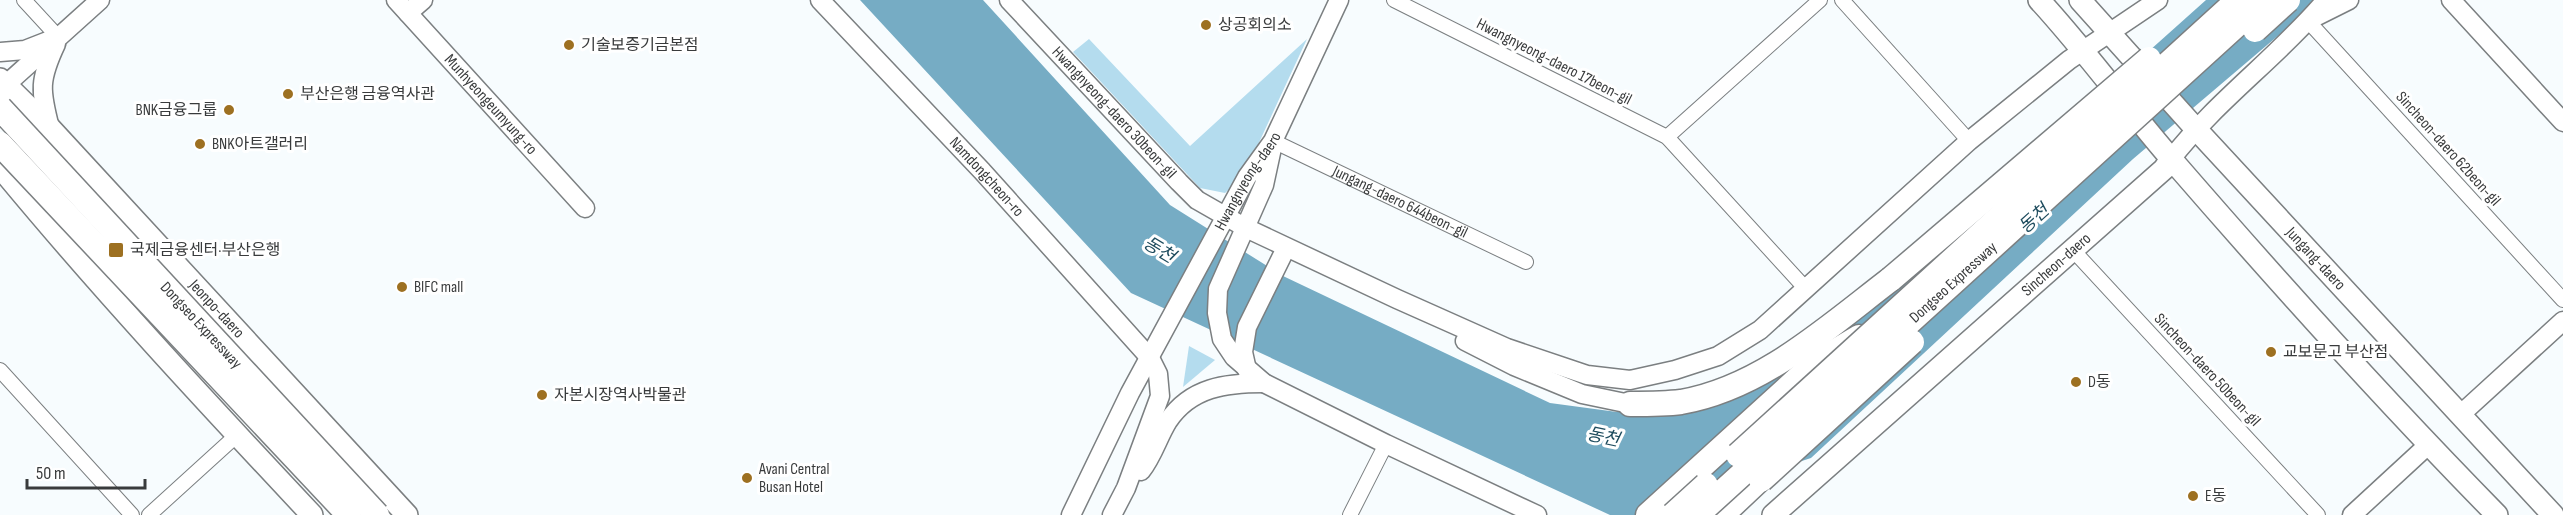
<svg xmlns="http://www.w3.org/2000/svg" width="2563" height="515" viewBox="0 0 2563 515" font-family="'Sofia Sans Condensed','Noto Sans KR',sans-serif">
<rect width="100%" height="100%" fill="#f7fcfe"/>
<!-- green -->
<g fill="#b4dcee">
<path d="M1089,39L1190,146L1307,39L1249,164L1238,182L1225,193L1200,188L1073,52Z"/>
<path d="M1189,346L1215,360L1183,387Z"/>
</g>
<!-- water -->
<path fill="#76acc4" d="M860,0H983L1170,205L1283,276L1550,403L1617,412L1671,410L1741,394L2083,110L2206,0H2320L2133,159L1811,458L1638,515H1610L1131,293Z"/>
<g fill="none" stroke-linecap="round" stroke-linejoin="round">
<!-- street casing -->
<g stroke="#7b7f81" stroke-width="16">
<g id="street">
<path d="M24,0L59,38"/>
<path d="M1394,0L1667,137L1806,289"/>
<path d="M1842,0L1969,141"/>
<path d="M2308,21L2563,300"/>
<path d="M1667,137L1820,0"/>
<path id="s1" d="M1273,141L1526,262"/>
<path d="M2071,248L2318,515"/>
<path d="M0,370L132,515"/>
<path d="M149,515L237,435"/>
<path d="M1350,515L1386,444"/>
</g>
</g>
<!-- secondary casing -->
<g stroke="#7b7f81" stroke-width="21">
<g id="secondary">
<path id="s2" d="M396,0L585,208"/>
<path id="s3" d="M820,0L982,171L1150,358L1158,374L1160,396L1126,488L1112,515"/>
<path id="s4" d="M1009,0L1179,182L1197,200L1246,228L1397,299L1507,348L1587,375L1630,380L1675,370L1718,356L1760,330L1969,141L2069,60L2158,0"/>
<path d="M2451,0L2563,122"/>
<path d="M408,13L423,0"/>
<path d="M2315,17L2349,0"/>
<path d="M0,52L25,50L48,41"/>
<path d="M0,90L100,0"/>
<path d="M50,128C40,90 39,80 56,44"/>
<path d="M1272,148L1264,185L1218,289L1217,313L1222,339L1234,357L1264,383L1386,444L1537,515"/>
<path d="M2171,159C2217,100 2278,57 2326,0"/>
<path d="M1465,341L1514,366L1582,394L1630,404"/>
<path d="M1247,370L1243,352L1247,327L1286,248"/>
<path d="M2460,415L2563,321"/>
<path d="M1141,471C1153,456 1158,437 1168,421C1191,387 1226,383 1264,383"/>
<path id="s5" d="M1071,515L1130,393L1247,177L1273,141L1339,0"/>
<path d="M2352,515L2428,445"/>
</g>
</g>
<!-- primary casing -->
<g stroke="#7b7f81" stroke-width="24">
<g id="primary">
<path d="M2039,0C2086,51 2127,108 2173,161C2277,281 2385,401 2497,515"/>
<path id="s6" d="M2080,0L2195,128L2553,515"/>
<path id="s7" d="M0,79L50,128L407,515"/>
<path d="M0,167C99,287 206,402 312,515"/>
<path d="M1724,515L1761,480"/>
<path id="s8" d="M1773,515L2164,169L2171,159"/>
</g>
</g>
<!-- highway casing -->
<g stroke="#7b7f81" stroke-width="27">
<g id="highway">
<path d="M1630,404C1647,404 1665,404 1681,402C1762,388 1828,327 1891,279"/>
<path d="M1648,515L1814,364L1859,337"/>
</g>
</g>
<!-- street -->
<use href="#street" stroke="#fff" stroke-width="14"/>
<!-- secondary -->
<use href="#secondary" stroke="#fff" stroke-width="18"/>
<!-- primary -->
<use href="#primary" stroke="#fff" stroke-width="21"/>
<!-- highway -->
<use href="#highway" stroke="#fff" stroke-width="24"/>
<!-- highway-bridge casing -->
<g stroke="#7b7f81" stroke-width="27" stroke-linecap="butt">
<g id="highway-bridge">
<path d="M2255,30L2288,0"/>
<path id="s9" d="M0,108L377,515"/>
<path d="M0,144L349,515"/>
<path d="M1891,279L2149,59"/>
<path d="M1738,455L2238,0"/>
<path d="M1761,480L1912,342"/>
<path d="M1673,515L1706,485"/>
<path id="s10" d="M1697,515L2264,0"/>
</g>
</g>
<!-- highway-bridge -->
<use href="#highway-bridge" stroke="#fff" stroke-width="24"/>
</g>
<!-- markers -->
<g fill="#9d7021" stroke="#fff" stroke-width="2">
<circle cx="1206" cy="25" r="6"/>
<circle cx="569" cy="45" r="6"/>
<circle cx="288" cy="94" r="6"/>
<circle cx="229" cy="110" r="6"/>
<circle cx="200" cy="144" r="6"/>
<rect x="108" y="242" width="16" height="16" rx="3"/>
<circle cx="402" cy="287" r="6"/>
<circle cx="2271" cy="352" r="6"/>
<circle cx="2076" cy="382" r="6"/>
<circle cx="542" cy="395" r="6"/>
<circle cx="747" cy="478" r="6"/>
<circle cx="2193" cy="496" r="6"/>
</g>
<g text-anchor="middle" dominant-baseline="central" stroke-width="6" stroke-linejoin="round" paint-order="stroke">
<!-- poi labels -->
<g font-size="16" fill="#393b3c" stroke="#fff" text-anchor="start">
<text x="1218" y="25">상공회의소</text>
<text x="581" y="45">기술보증기금본점</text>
<text x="300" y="94">부산은행 금융역사관</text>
<text x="217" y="110" text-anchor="end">BNK금융그룹</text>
<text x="212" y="144">BNK아트갤러리</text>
<text x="130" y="250">국제금융센터·부산은행</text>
<text x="414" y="287">BIFC mall</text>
<text x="2283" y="352">교보문고 부산점</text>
<text x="2088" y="382">D동</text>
<text x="554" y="395">자본시장역사박물관</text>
<text x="759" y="469">Avani Central<tspan x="759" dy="18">Busan Hotel</tspan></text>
<text x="2205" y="496">E동</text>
</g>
<!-- street labels -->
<g font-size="16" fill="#393b3c" stroke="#fff">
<text transform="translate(1554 62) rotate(27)">Hwangnyeong-daero 17beon-gil</text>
<text stroke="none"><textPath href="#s2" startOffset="141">Munhyeongeumyung-ro</textPath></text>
<text stroke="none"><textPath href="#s4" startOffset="154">Hwangnyeong-daero 30beon-gil</textPath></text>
<text transform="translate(2448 149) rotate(48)">Sincheon-daero 62beon-gil</text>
<text stroke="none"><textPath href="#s3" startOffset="243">Namdongcheon-ro</textPath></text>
<text stroke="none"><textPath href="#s5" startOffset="378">Hwangnyeong-daero</textPath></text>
<text stroke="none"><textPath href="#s1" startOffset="141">Jungang-daero 644beon-gil</textPath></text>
<text stroke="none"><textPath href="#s6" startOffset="350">Jungang-daero</textPath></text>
<text stroke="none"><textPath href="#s8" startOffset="378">Sincheon-daero</textPath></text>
<text stroke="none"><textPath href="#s10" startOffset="346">Dongseo Expressway</textPath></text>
<text stroke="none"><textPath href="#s7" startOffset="316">Jeonpo-daero</textPath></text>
<text stroke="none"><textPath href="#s9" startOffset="296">Dongseo Expressway</textPath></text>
<text transform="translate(2207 370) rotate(47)">Sincheon-daero 50beon-gil</text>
</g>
<!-- water labels -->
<g font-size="18" font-style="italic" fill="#1e4c5e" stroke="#fff">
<text transform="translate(2034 219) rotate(-42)">동천</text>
<text transform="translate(1159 250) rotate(31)">동천</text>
<text transform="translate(1603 437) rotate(12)">동천</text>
</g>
</g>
<!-- scale -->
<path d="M27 479v9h118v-9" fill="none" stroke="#393b3c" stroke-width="3"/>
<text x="36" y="479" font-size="18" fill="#393b3c" stroke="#ffffff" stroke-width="4.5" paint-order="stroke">50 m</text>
</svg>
